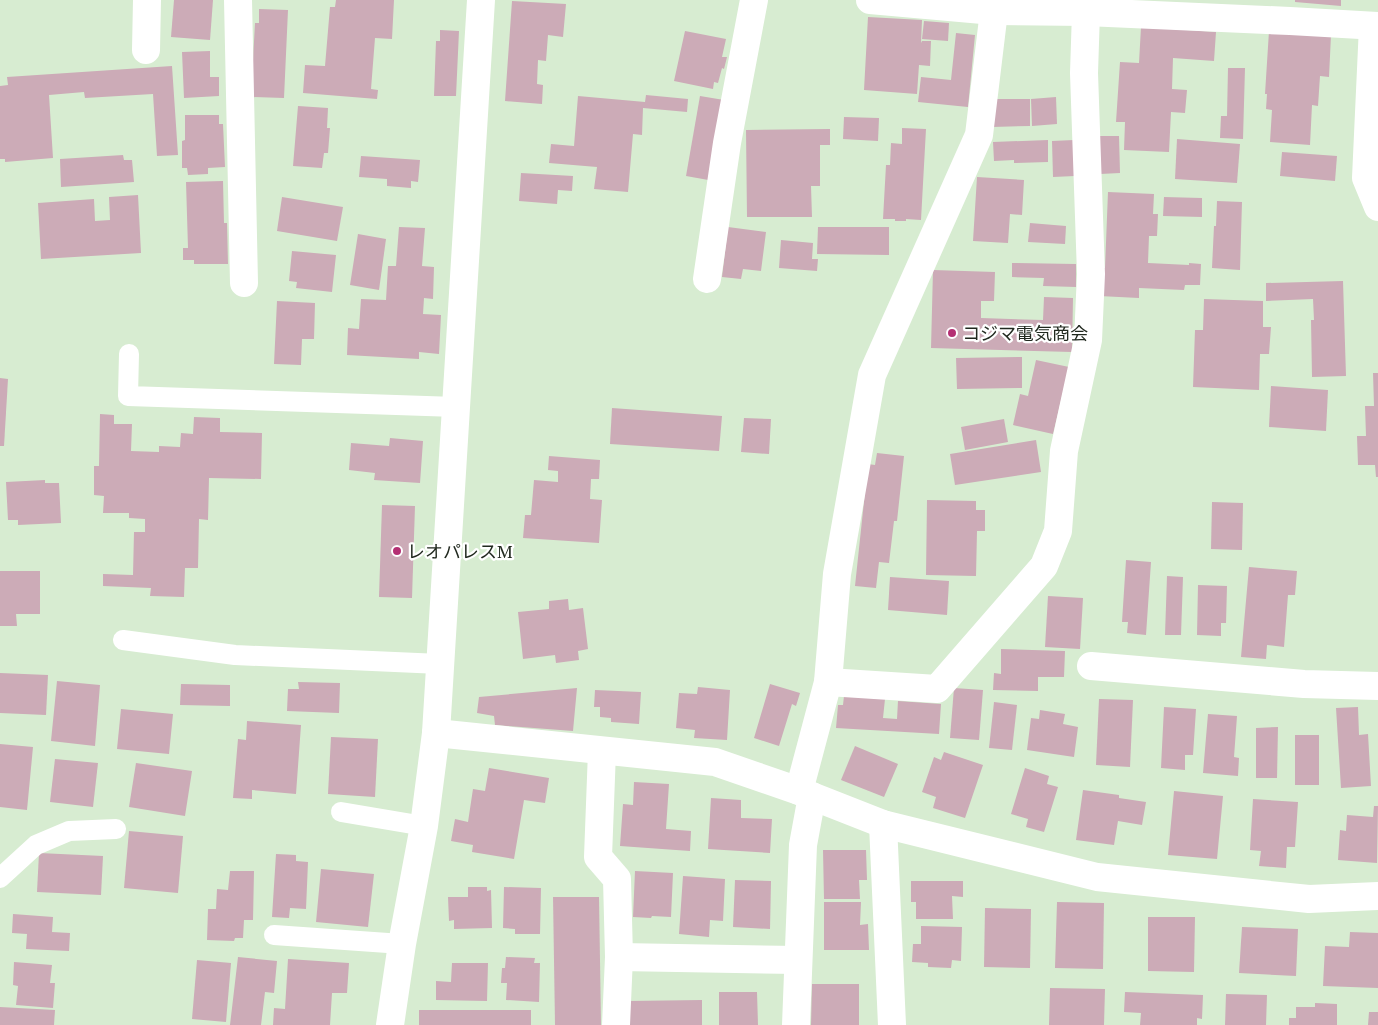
<svg xmlns="http://www.w3.org/2000/svg" width="1378" height="1025" viewBox="0 0 1378 1025" font-family="'PT Serif','Noto Sans JP',serif">
<rect width="100%" height="100%" fill="#d7ecd1"/>
<!-- building -->
<g fill="#ccabb7">
<path d="M174,0H213L210,40L171,37Z"/>
<path d="M336,0H394L392,39L375,38L371,89L378,90L377,99L303,93L305,65L325,66L330,7H335Z"/>
<path d="M1295,0H1341V6L1295,2Z"/>
<path d="M512,1L566,4L563,37L548,35L546,61L538,60L537,84L543,85L542,104L505,101Z"/>
<path d="M259,9L288,10L284,98L251,97L255,23H259Z"/>
<path d="M868,17L922,20L921,43L922,41H931L930,66L919,65L917,94L864,90Z"/>
<path d="M924,21L949,23L948,41L922,39Z"/>
<path d="M1141,27L1216,32L1214,61L1173,58L1172,89L1187,90L1185,113L1171,112L1169,152L1124,150L1125,122H1116L1120,62L1139,63Z"/>
<path d="M440,30L459,31L456,96H434L436,41H440Z"/>
<path d="M685,31L726,39L722,57H727L724,69L722,68L718,83L714,82L713,89L674,81Z"/>
<path d="M1269,31L1331,35L1329,77L1320,76L1318,106L1312,105L1310,145L1270,142L1272,110L1266,109L1267,94H1265Z"/>
<path d="M956,33L975,35L968,107L918,102L921,77L951,80Z"/>
<path d="M210,51V77H219V96L184,98L182,52Z"/>
<path d="M172,66L178,155L157,156L153,94L85,98L84,92L49,95L53,158L5,162V159H0V86L8,85L7,77Z"/>
<path d="M1228,68H1245L1243,139L1220,138L1221,116H1227Z"/>
<path d="M646,95L688,99L687,112L643,108L642,135L633,134L628,192L594,189L597,167L549,163L551,144L574,146L578,96L645,102Z"/>
<path d="M700,96L724,100L714,181L686,176Z"/>
<path d="M1056,97L1057,124L1032,126L1031,99Z"/>
<path d="M992,99H1030V126L992,127Z"/>
<path d="M298,106L328,108L327,128H330L328,153H324L322,168L293,166Z"/>
<path d="M185,115H219V124H223L225,167L208,168V174L188,175L187,168H182V141L185,140Z"/>
<path d="M844,117L879,118L878,141L843,139Z"/>
<path d="M902,128L926,129L921,220L906,219V221H895V219H883L886,165H890L891,143L902,144Z"/>
<path d="M830,129V145H820V186H811L812,217H747L746,130Z"/>
<path d="M1098,136H1119L1120,173L1100,174Z"/>
<path d="M1177,139L1240,144L1237,183L1175,179Z"/>
<path d="M1048,140V162L1014,163V160L994,161L993,142Z"/>
<path d="M1074,140L1075,176L1053,177L1052,141Z"/>
<path d="M1282,152L1337,156L1335,181L1280,176Z"/>
<path d="M123,155L124,160H132L134,182L61,187L60,159Z"/>
<path d="M361,156L420,160L418,182L411,181V188L387,186V179L359,177Z"/>
<path d="M521,173L573,176L572,191L558,190L557,204L519,201Z"/>
<path d="M977,177L1024,180L1022,215L1010,214L1008,243L973,241Z"/>
<path d="M223,181L224,223H227L228,264H194V260H183V248H188L186,182Z"/>
<path d="M1108,192L1154,194L1153,214H1158L1157,236H1149L1148,263L1189,265V263L1201,264L1200,285H1185L1184,290L1139,288V298L1099,296L1100,268H1105Z"/>
<path d="M138,195L141,253L41,259L38,203L94,199L95,221L110,220L109,197Z"/>
<path d="M282,197L343,207L337,241L277,231Z"/>
<path d="M1164,197L1202,198V217L1163,216Z"/>
<path d="M1217,201L1242,202L1240,270L1212,268L1214,226H1216Z"/>
<path d="M1030,223L1066,226L1065,244L1028,242Z"/>
<path d="M399,227L425,228L422,266L434,267L433,299L424,298L423,314L441,315L439,354L419,352V359L347,355L348,328L359,329L361,299L386,300L388,266H396Z"/>
<path d="M728,227L766,232L761,271L743,269L741,279L722,277Z"/>
<path d="M818,227H889V255L817,254Z"/>
<path d="M358,234L386,239L379,290L350,285Z"/>
<path d="M781,240L813,243L812,259H818L817,271L779,268Z"/>
<path d="M292,251L336,255L332,292L296,288L297,282L289,281Z"/>
<path d="M1012,263L1076,264V287L1043,286L1044,278L1012,277Z"/>
<path d="M933,270L995,272L994,301H981V318L1043,320L1044,297L1073,298L1072,352L931,348Z"/>
<path d="M1343,281L1346,376L1312,377L1311,320H1314L1313,299L1266,301V283Z"/>
<path d="M1204,299L1263,301V327H1271L1269,354H1260L1259,390L1193,387L1195,330H1203Z"/>
<path d="M277,301L315,303L314,339H302L301,365L274,364Z"/>
<path d="M1022,357V388L957,389L956,358Z"/>
<path d="M1036,360L1069,367L1053,434L1013,425L1020,394L1028,396Z"/>
<path d="M1373,373H1378V477H1376L1375,465H1358L1357,436H1366L1365,406H1374Z"/>
<path d="M0,378L8,379L4,446H0Z"/>
<path d="M1271,386L1328,390L1326,431L1269,427Z"/>
<path d="M612,408L722,416L719,451L610,444Z"/>
<path d="M100,414L114,415V424H132L131,451L159,452V446L180,447L181,433L193,434L194,417L220,418V432L262,433L261,479L209,478L208,520L199,519L198,568H185L184,597L150,596L151,588L103,586V574L133,575L134,532H145V519L129,518V513H103L104,496L94,495V466H99Z"/>
<path d="M744,418L771,419L769,454L741,452Z"/>
<path d="M1004,419L1008,442L965,450L961,427Z"/>
<path d="M390,438L423,441L420,483L374,480L375,473L349,470L351,443L389,446Z"/>
<path d="M1036,440L1041,472L955,485L950,454Z"/>
<path d="M877,453L904,456L897,521H894L889,563L879,562L876,588L855,586L868,464L875,465Z"/>
<path d="M549,456L600,460L599,479H591L590,499L602,500L599,543L523,538L525,515H531L534,480L558,482V471L548,470Z"/>
<path d="M45,480V483H59L61,523L18,525V520H8L6,482Z"/>
<path d="M927,500L976,501V510H985V531H977L976,576L926,575Z"/>
<path d="M1212,502L1243,503L1242,550L1211,549Z"/>
<path d="M382,505L415,506L412,598L379,597Z"/>
<path d="M1126,560L1151,562L1146,635L1127,633L1128,622H1122Z"/>
<path d="M1249,567L1297,571L1295,595H1288L1284,647L1267,645L1266,659L1241,657Z"/>
<path d="M0,571H40V614H16L17,626H0Z"/>
<path d="M1167,576L1183,577L1181,635H1165Z"/>
<path d="M890,577L949,581L947,615L888,610Z"/>
<path d="M1198,585L1227,586L1226,623H1221V636L1197,635Z"/>
<path d="M1048,596L1083,598L1080,649L1045,647Z"/>
<path d="M568,599L569,610L583,608L588,649L578,651L579,660L556,663L555,655L523,659L518,612L549,609V601Z"/>
<path d="M1001,649L1065,651L1064,677H1038V691L993,690L994,673L1001,674Z"/>
<path d="M0,673L48,675L46,715L0,713Z"/>
<path d="M57,681L100,685L95,746L51,741Z"/>
<path d="M298,682L340,683L339,713L287,711L288,689H299Z"/>
<path d="M181,684L230,685V706L180,705Z"/>
<path d="M770,684L800,693L796,706L792,704L779,746L754,738Z"/>
<path d="M698,687L730,690L727,740L694,738L695,730L676,728L679,693L697,694Z"/>
<path d="M577,688L573,731L495,725L494,716L477,713L479,697Z"/>
<path d="M954,688L983,690L979,740L950,738Z"/>
<path d="M595,690L641,692L639,724L611,722V718L600,717V707H594Z"/>
<path d="M844,696L885,699L883,718L897,719L898,701L941,704L939,734L836,728L838,705H843Z"/>
<path d="M1099,699L1133,700L1130,767L1096,765Z"/>
<path d="M994,702L1017,705L1012,750L989,748Z"/>
<path d="M1164,707L1196,709L1193,755H1185V770L1161,768Z"/>
<path d="M1358,707L1359,735L1368,734L1371,786L1341,788L1336,708Z"/>
<path d="M121,709L173,714L169,754L117,749Z"/>
<path d="M1040,710L1065,714L1063,724L1078,727L1074,757L1027,750L1031,718L1039,719Z"/>
<path d="M1208,714L1237,716L1234,757L1239,758L1238,776L1203,773Z"/>
<path d="M247,721L301,725L296,794L252,790V799L233,798L238,739L246,740Z"/>
<path d="M1278,727L1277,778H1256V728Z"/>
<rect x="1295" y="735" width="24" height="50"/>
<path d="M331,737L378,739L375,797L328,794Z"/>
<path d="M0,744L33,747L27,810L0,807Z"/>
<path d="M855,746L898,764L884,797L841,780Z"/>
<path d="M944,752L983,765L965,818L933,808L936,797L922,792L934,757L941,760Z"/>
<path d="M55,759L98,763L93,807L50,802Z"/>
<path d="M136,763L192,771L185,816L129,807Z"/>
<path d="M489,768L549,778L545,803L524,800L514,859L472,852L473,845L451,841L455,819L468,822L473,789L485,791Z"/>
<path d="M1025,768L1049,776L1047,784L1058,787L1044,832L1026,827L1028,819L1011,814Z"/>
<path d="M634,782L669,784L666,829L691,831L690,851L620,846L623,804L633,805Z"/>
<path d="M1083,790L1119,795V798L1146,802L1142,825L1118,821L1114,845L1076,840Z"/>
<path d="M1174,791L1223,796L1217,859L1168,855Z"/>
<path d="M711,798L741,800V818L772,819L770,853L708,849Z"/>
<path d="M1253,799L1298,802L1295,847H1287L1286,868L1259,866L1261,851L1250,850Z"/>
<path d="M1374,806H1378L1377,863L1338,860L1340,830L1346,831L1347,815L1373,817Z"/>
<path d="M129,831L183,836L178,893L124,888Z"/>
<path d="M823,850H866L867,880H859L860,899H824Z"/>
<path d="M39,853L103,856L101,895L37,892Z"/>
<path d="M276,854L296,855V861L308,862L306,909L290,908L289,918L272,917Z"/>
<path d="M321,869L374,874L368,927L316,922Z"/>
<path d="M230,871H254L253,920H244L243,938H235L234,941L207,940L208,909H216L217,889L228,890Z"/>
<path d="M635,871L673,873L671,917L652,916L651,918L633,917Z"/>
<path d="M683,876L725,879L723,921L710,920L709,937L679,934Z"/>
<path d="M735,880L771,881L770,929L733,927Z"/>
<path d="M911,881H963V897L952,896L953,919H916V902H911Z"/>
<path d="M468,887H487V891L491,890L492,928L454,929V920L449,921L448,897H468Z"/>
<path d="M504,887L541,888L540,934H515V929L503,928Z"/>
<path d="M553,897H599L601,1025H555Z"/>
<path d="M824,902H861L860,925L868,924L869,950H824Z"/>
<path d="M1057,902L1104,903L1103,969L1055,968Z"/>
<path d="M985,908L1031,909L1030,968L984,967Z"/>
<path d="M13,914L53,917L52,932L70,933L69,951L26,949L27,934L12,933Z"/>
<path d="M1148,917H1195L1194,972L1148,971Z"/>
<path d="M921,926L962,927L961,961L952,960L951,968L928,967V963L912,962L913,944H921Z"/>
<path d="M1242,927L1298,929L1296,976L1239,973Z"/>
<path d="M1350,932L1378,933V988L1323,986L1325,946L1349,947Z"/>
<path d="M238,957L277,961L274,993L265,992L261,1025H230Z"/>
<path d="M506,957L535,958L534,963H540L539,1002L506,1000L507,983H501L502,968H505Z"/>
<path d="M288,959L349,963L347,993H332L330,1025H273L274,1008L285,1009Z"/>
<path d="M197,960L231,963L226,1022L192,1019Z"/>
<path d="M14,962L52,965L50,983H55L53,1008L16,1005L18,986L13,985Z"/>
<path d="M452,963H488L487,1001L436,1000V981L451,982Z"/>
<path d="M812,984H859V1025H811Z"/>
<path d="M1050,988L1105,989L1104,1025H1049Z"/>
<path d="M719,992H757L758,1025H719Z"/>
<path d="M1125,992L1203,995L1202,1019L1197,1018V1025H1140L1141,1013L1124,1012Z"/>
<path d="M1226,994L1267,995L1266,1025H1225Z"/>
<path d="M702,1000V1025H628V1001Z"/>
<path d="M1315,1003L1337,1004V1025H1289V1018H1296V1007H1315Z"/>
<path d="M0,1007L55,1010L54,1025H0Z"/>
<rect x="419" y="1010" width="112" height="15"/>
<path d="M1369,1012H1378V1025H1368Z"/>
</g>
<g fill="none" stroke-linecap="round" stroke-linejoin="round">
<!-- service -->
<g stroke="#fff" stroke-width="20">
<path d="M129,354L128,396L456,407"/>
<path d="M123,640L235,655L440,664"/>
<path d="M341,812L424,826"/>
<path d="M0,878L36,845L69,831L116,829"/>
<path d="M274,935L402,944"/>
</g>
<!-- minor -->
<g stroke="#fff" stroke-width="28">
<path d="M238,0L244,283"/>
<path d="M870,0L994,11L1086,12L1290,21L1378,26"/>
<path d="M1373,26L1366,178L1378,207"/>
<path d="M146,50L147,0"/>
<path d="M707,279L727,143L754,0"/>
<path d="M1091,666L1304,684L1378,686"/>
<path d="M828,682L937,689L1044,566L1058,531L1064,451L1088,340L1091,274L1084,73L1086,12"/>
<path d="M436,733L715,762L799,791L883,824L1097,877L1309,899L1378,896"/>
<path d="M602,751L598,857L617,879L619,957L616,1025"/>
<path d="M799,791L828,682L837,574L872,375L979,135L994,11"/>
<path d="M883,824L892,1025"/>
<path d="M619,957L798,960"/>
<path d="M796,1025L803,845L812,796"/>
</g>
<!-- tertiary -->
<path stroke="#fff" stroke-width="28" d="M390,1025L402,944L424,826L436,733L481,0"/>
</g>
<!-- markers -->
<g fill="#b42f73" stroke="#fff" stroke-width="2">
<circle cx="952" cy="333" r="5"/>
<circle cx="397" cy="551" r="5"/>
</g>
<g text-anchor="middle" dominant-baseline="central" stroke-width="4.5" stroke-linejoin="round" paint-order="stroke">
<!-- poi labels -->
<g font-size="18" fill="#21291f" stroke="#fff" text-anchor="start">
<text x="962" y="333">コジマ電気商会</text>
<text x="407" y="551">レオパレスM</text>
</g>
</g>
</svg>
